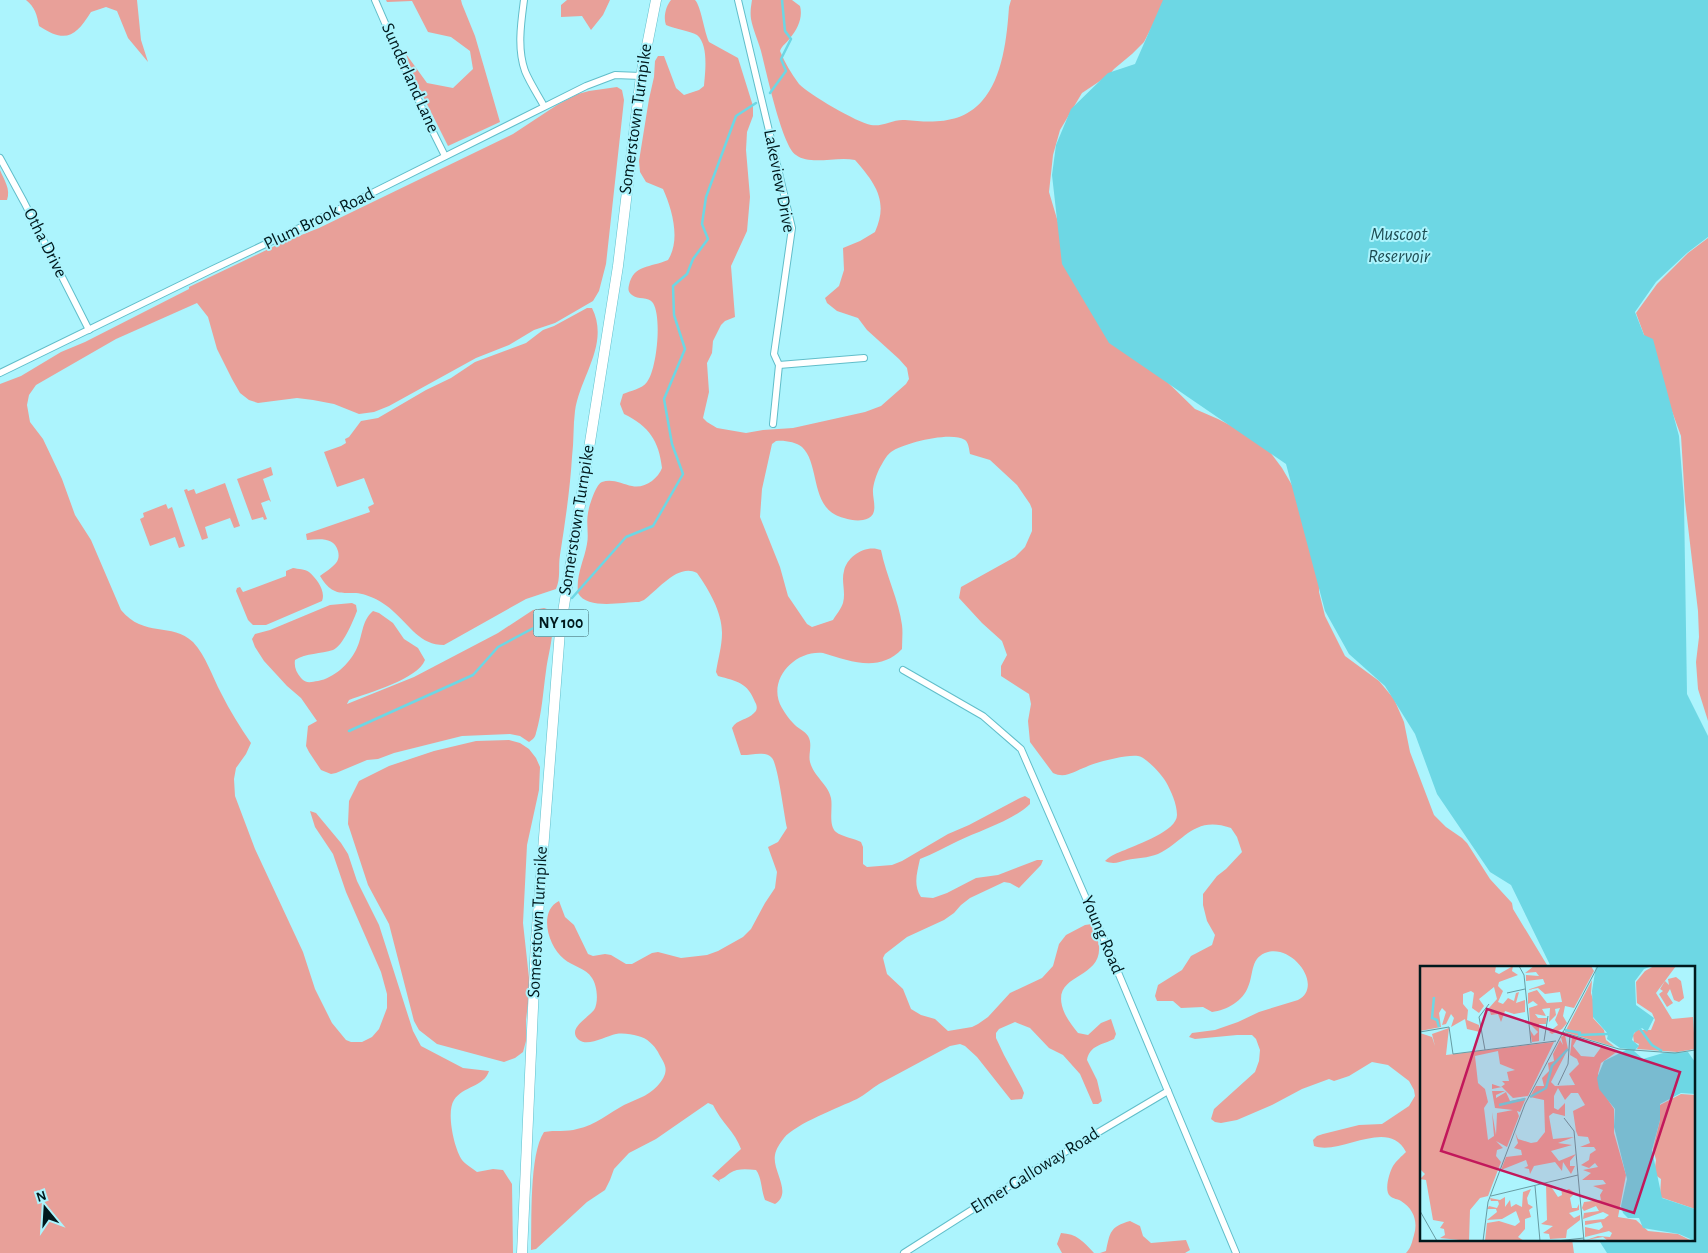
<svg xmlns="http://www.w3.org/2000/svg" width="1708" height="1253" viewBox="0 0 1708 1253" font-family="'Alegreya Sans',sans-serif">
<rect width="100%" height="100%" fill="#acf4fd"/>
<!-- green -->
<g fill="#e8a099">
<path d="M26,0H137L141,40L148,62L128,38L117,11L106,7L91,12C76,36 66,44 39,26C37,15 35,7 26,0Z"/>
<path d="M386,0H461L462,4L475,36L500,122L448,146L414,78L406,54L427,83L453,88L473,69L470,51L451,37L428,32L412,1L387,2Z"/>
<path d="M567,0H610L603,15L591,30L582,16L561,17V5Z"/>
<path d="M671,0H695C701,6 704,31 709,42L738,58L753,106V116L747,132L746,150L750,197L747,231L731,266L735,317L725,321L721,325L713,341L712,353L707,363L709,392L703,418L707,422L717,428L746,433L763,430L793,428L865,412L881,406L906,384L909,379L907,368L899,359L867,330L858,318L837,311L827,303L825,298L839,286L844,270L843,248L860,241L875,232C889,201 875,183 855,160C836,156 811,166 796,155C782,146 766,70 761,51C758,40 753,30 751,19C750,12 751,7 752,0H792L800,6C803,17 798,29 790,38C787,43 782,45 780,51C785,63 791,73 799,84C808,94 858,123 871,125C883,127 893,119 905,120C933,123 962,124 982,101C1003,78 1007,36 1009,7L1011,0H1164L1162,7L1144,42L1132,54L1114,69L1109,75L1082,93L1060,130L1053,155L1049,192L1060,229L1156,371L1195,409L1218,419L1253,437L1270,452L1282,468L1303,504L1319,575V592L1325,616L1345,656L1379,681L1394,699L1404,722L1410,752L1434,815L1446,827L1462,838L1467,843L1490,879L1512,903L1513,909L1547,965V967H1422V1239H1572L1574,1253H1406C1411,1248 1412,1242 1414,1235C1418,1222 1414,1209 1401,1201C1398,1199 1393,1199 1390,1196C1384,1191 1389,1173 1393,1166C1396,1161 1402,1156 1406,1152C1388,1117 1341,1156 1314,1146L1313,1140L1317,1136L1323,1134L1359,1125L1382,1124L1409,1106L1415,1096L1414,1090L1409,1081L1388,1065L1372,1062L1349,1076L1334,1081L1329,1079L1302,1089L1272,1105L1237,1120L1221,1123L1215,1122L1211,1119L1214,1109L1255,1072L1259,1061L1260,1050L1256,1039L1252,1035H1237L1195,1039L1189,1037L1192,1033L1215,1030L1238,1022L1259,1012L1298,1000C1324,986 1293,945 1268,952C1250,957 1254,973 1248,987C1243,1001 1227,1010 1212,1012L1203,1007L1181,1008L1173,1001H1157L1155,996L1158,985L1182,970L1191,956L1212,945L1215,935L1207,921L1203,905V894L1217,876L1226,869L1242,852L1237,837L1231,828C1194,815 1185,841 1158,854C1148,858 1137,858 1127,860C1118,862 1114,865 1105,861C1111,855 1117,853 1125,850C1138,844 1177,831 1177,815C1177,804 1171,791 1166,782C1162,775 1146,757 1138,756C1128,754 1096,762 1086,767C1074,771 1066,779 1053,773L1030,742L1028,721L1031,704L1029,694L1001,676V666L1007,655L1002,641L982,623L959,598L961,587L1015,557L1025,547L1032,531V509L1030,504L1017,485L990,460L970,454C969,450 969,443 965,440C951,431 904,443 891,452C888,454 884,460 882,464C878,470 874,481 873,489C872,500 881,517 863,520C857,521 850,520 844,518C809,510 821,465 802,447C796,442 784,440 776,441L772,444L762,489L760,517L780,567L788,596L807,624L812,627L833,620C836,615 841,609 843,603C846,592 841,581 844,571C847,556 866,544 881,550C886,575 899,601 902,625C903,633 902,641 902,649C879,673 850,661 823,653C794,650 766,681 782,708C785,713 789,719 793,723C797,728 805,731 808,736C813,744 808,754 810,762C814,777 828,784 831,798C833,808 828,825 836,832C842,837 854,838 861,842L863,847V864L867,867L892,865L902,861L948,834L969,825L1020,798L1025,796L1030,799V804C1014,820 979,831 958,841C945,847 933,854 920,859C917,873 913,885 921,897L933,898L947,893L976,878L998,875L1037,860H1043L1041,865L1019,888L1010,883L1004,882L970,898L961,905L954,913L944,920L907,937L885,954L883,958L887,974L903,989L911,1009L921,1015L935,1019L948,1031L972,1027L978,1024L988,1017L1010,993L1042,978L1053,966L1059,944L1066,935L1085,925L1092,924C1094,931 1098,939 1099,946C1102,982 1046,972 1065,1014C1068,1020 1073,1027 1078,1033L1088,1035L1101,1023L1111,1019L1116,1034L1114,1039C1102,1045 1090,1045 1087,1060L1097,1080L1102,1101L1098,1104H1093L1080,1074L1063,1055L1049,1048L1030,1028L1015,1022L999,1029L996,1033V1038L1004,1055L1022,1088L1024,1093L1022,1099L1011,1100L977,1057L965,1046L960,1044L950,1046C926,1059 903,1071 879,1084C872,1088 865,1095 857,1099C840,1107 795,1124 784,1138C780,1143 776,1149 775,1155C772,1171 793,1193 775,1204L765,1200C761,1190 762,1178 756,1170C747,1169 737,1168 730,1173C726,1176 724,1178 719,1180L720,1182L712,1176L741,1149C735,1132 721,1122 713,1105L708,1103L656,1139L629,1153L614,1169L610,1180L605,1190L587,1202L536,1249L531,1250C532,1222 529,1154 544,1132C555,1130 567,1132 577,1129C596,1125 609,1113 624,1105C630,1102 636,1100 642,1097C652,1093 669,1078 665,1066C664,1061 660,1057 658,1052C654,1045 647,1038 638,1036C631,1034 623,1033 616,1034C606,1036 588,1047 579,1040C566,1029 588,1018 594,1010C599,1002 597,985 592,978C586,968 572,966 564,959C548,947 538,911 559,901L565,917L574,925L588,954L593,956L605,954L611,955L626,964H632L652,953L658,952L681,958L707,955L718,951L743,937L751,929L765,903L775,888L777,872L768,847L778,842L787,828C784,815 778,765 772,758C765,750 749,756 741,755L732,728C737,719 748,720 754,713C758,710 757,705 755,702C748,683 737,681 718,676L716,672C718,659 722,646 722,633C722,612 709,590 697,573C678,563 658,590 644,600L639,602C622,602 587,610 578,593C576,574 584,561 587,544C589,534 586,523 588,513C589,506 596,484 602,482C612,478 622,484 632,486C644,489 658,479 662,468C659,441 649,426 624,414L620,404L623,394C630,391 642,389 647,382C657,369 662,317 653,303C648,296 638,300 632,295C628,292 628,289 629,285C634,264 650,268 668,260C681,240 672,209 663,189L646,182L640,172L639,161L649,99L654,77L655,61L658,56H664L676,88L684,95L699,90L704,86C705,73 709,45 697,35C692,32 673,28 666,25C663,17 666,6 671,0Z"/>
<path d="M617,87L622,90L624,100L606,264L599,291L593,301L555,323L534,330L509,345L476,358L389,406L374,412L359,414L334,404L313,400L297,398L258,403L249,400L240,393L232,379L217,349L208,317L197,303L116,339L36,385L29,395L27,405L30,422L43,439L62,479L75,515L91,540L121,610C144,638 172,622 193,642C206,656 212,676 221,693C230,711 240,727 251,743L246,754L236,768L234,779L235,796L255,849L303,952L315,989L332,1023L346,1040L351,1042H362L372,1037L379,1029L387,1008V994L381,972L346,892L333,854L315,827L310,811L316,813L341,843L348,854L357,881L379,925L413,1031L421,1046L463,1068L489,1071C484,1087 463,1086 454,1100C446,1112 454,1148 462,1160C465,1164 472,1168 477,1172L493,1169L503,1170L512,1184L513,1253H0V384L21,376L61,352L85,342L189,289V287L281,243L319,228L513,134L557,105L578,94L589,91Z"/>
<path d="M0,170C4,180 11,189 7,200H0Z"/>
<path d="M1708,238V721L1698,689L1696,662L1699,637L1698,611L1685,501L1681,436L1636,313L1657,284L1688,253Z"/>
<path d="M587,308H592C610,344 580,376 575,411C573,426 574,441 572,457C570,490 565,523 560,555C558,567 561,578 556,589L526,599L444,645C420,645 410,626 394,612C388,606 379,600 371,597C349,586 337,604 320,576C325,572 332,568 336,563C339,559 339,555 338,551C334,537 320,539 307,540L306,534L370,512L368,507L374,504L364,478L337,487L324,452L341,446L346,443L345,439L349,437L361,421L378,418L426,390L451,378L475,362L526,343L543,330L554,326Z"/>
<path d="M271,467L273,475L263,479L271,502L269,500L261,503L267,519L264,520L263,517L252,520L237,479Z"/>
<path d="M225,483L240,526L234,528L230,518L205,527L208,538L202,540L184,490L187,489L188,491L194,489L196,494Z"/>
<path d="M166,504L168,509L172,507L185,546L179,548L175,537L150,546L140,519L144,517L143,513Z"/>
<path d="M293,568C298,569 305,569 309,572C317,579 326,591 322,601L266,625H253L248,620L236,591L237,588L240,587L243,592L286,576V571Z"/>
<path d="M352,603L356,605L357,611C353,621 343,646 333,650C321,654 306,653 295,660C294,667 296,672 301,678C306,684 311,682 318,681C334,678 349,664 356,650C363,637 361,621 373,611L379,613L393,623L404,639L418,648L425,660C418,679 368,693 349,700L347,704L414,677L498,633L533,610L544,608L550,610C557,628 548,653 546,671C543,692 542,713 536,733C535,738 533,739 529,742L520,736L510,734L462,736L394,753L378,759L367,760L336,773L331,774L321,770L309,752L306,746L308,726L317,721L301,698L287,686L264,661L255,647L252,639L255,634L270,630L330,605Z"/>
<path d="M509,740L520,743L529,749L536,758L540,767L539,790L527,845L523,923L530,987L526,1020V1041L523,1052L515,1058L504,1062L437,1044L419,1030L414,1021L389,924L368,885L348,824L349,801L359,781L389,766L434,751L476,741Z"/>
<path d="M1130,1221L1140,1226L1143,1236L1151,1243L1186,1240L1190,1250L1185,1253H1100L1106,1251C1110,1232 1110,1227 1130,1221Z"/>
<path d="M1061,1233C1077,1234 1083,1241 1094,1253H1062L1057,1244Z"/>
</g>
<!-- water -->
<path fill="#6dd7e4" d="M1163,0H1708V237L1687,253L1656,282L1635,312L1644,335L1653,339L1679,436L1684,501L1687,694L1708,736V1253H1607L1598,1239H1694V967H1551L1511,885L1490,872L1437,794L1415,734L1385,686L1349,654L1325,611L1286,464L1109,343L1062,264L1052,175L1056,145L1071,109L1108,73L1135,64Z"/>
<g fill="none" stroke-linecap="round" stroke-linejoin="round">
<!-- stream -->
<g stroke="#6dd7e4" stroke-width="2.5">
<path d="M770,93L786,71L781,59L791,39L785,31L782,0"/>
<path d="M572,598L626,537L653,526L683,474L672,444L664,399L685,349L674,315L673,286L687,274L693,259L708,239L702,224L706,197L736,116L756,103"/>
<path d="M349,731L473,675L498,647L541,624L548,617"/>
</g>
<!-- minor casing -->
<g stroke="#61beca" stroke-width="8">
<g id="minor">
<path d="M375,0L429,124L445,156"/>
<path d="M524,0C521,23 517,49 525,71C530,83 538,95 544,106"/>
<path d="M738,0L792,228L774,354L779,365L773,424"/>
<path d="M0,158L24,202L89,330"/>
<path d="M779,365L864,358"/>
<path d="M0,373L211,270L354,202L586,86L615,75L641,76"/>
<path d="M903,670L983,716L1021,749L1112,958L1236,1253"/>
<path d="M904,1253L1033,1171L1168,1091"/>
</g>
</g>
<!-- primary casing -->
<g stroke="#61beca" stroke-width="11">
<path id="primary" d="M522,1253L536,941L560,631L618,266L641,76L656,0"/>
</g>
<!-- minor -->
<use href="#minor" stroke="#fff" stroke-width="6"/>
<!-- primary -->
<use href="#primary" stroke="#fff" stroke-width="10"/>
</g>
<g text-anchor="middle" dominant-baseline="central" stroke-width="4" stroke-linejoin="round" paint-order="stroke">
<!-- shield labels -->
<rect fill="#acf4fd" stroke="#345b60" stroke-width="1" x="533.5" y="609.5" width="55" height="27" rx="4"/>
<g font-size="16" font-weight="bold" fill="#00191d">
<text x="561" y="623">NY 100</text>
</g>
<!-- street labels -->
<g font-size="18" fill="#00191d" stroke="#acf4fd">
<text transform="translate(410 78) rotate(66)">Sunderland Lane</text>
<text transform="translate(636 119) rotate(-82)">Somerstown Turnpike</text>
<text transform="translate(779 181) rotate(79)">Lakeview Drive</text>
<text transform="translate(319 219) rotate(-26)">Plum Brook Road</text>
<text transform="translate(45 243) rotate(63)">Otha Drive</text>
<text transform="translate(577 520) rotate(-81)">Somerstown Turnpike</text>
<text transform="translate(538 922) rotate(-87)">Somerstown Turnpike</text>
<text transform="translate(1102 935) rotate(67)">Young Road</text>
<text transform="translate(1035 1171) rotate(-32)">Elmer Galloway Road</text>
</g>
<!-- water labels -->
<g font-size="19" font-style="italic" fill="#1e4d53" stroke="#acf4fd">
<text x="1399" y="234">Muscoot<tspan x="1399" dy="22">Reservoir</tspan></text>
</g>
</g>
<!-- overview -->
<g transform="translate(1420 966)">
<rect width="275" height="275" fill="#acf4fd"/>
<path d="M0,0H76L75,6L79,8L93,0L92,5L98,9L79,16L78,20L83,25L78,36L83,38L88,32L94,35L96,27L99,26L96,37L105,34V46L94,48L85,45L81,56L78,48L71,49L69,42L77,33L74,21L59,33L64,40L59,47L52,42L54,27L51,25L43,28V38L48,44L47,54L59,59L60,66L47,63L45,53L31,61L34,52L31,48L26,58L22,59L26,46L22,42L19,47L21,61L0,65ZM114,0H171L174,5L154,42L145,40L143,50L147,57L142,63L132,68L129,66L138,59L135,54L140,42L135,43L136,49L129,56L130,42L122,43L126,50L115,48L118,52H127L126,58H119V75L112,76L110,64L114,70L118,66L110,58L109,42L118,39L113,35L108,38V27L117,24L127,37L142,36L140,26L125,28L118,22L107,24L125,18L123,13L106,15V9L119,10L116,6L105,7ZM234,0H256L236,27L252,53L273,51L275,83L257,86L217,83L219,78L214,76L213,69L217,64H231L235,54L232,47L217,37L216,16L225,5ZM256,11L261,15L264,32L259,36L254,34L250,23L247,28L253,37L247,41L239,28L243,25L240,23L245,15L249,19L248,13ZM172,14L171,27L176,44L173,52L184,64L186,74L195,81L145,66ZM29,62L26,89L134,76L108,130L93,132L82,121L72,123V118L81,121L85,118L82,115H89L87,106L95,104L80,98L78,85L55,90L58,117L65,123L68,136L64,142L68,174L74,170L72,146L76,169L77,147L93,144L75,142L72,125H85L76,129V132L86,126L90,135L106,132L100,146L97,145L99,150L87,181L76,175L83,182L77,184L76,190L81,196L68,230L60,232L50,244L49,275L20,272L25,269L24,263L20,262L24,256L13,254L6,214L0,213L5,208L0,203V67L12,71L15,80L12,68ZM145,69L148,83L131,116L135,120L155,119L149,108L159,98L157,93L150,89L152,71L157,73L153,80L161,90L174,91L182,80L198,85L181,97L178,108L184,128L194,143V167L206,209L198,251L216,254L228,265L258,268L272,275H188L183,271L166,274L178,270L190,271L192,267L189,265L165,271V261L179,264L183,261L181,256L165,259V255L184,253L189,249L183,246L163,253L164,247L179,245L176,240L164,245L162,242L164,236L181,234L180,229L183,224L173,220L186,218L183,214H162L171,207L163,204L178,201L175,197L169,202L161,199L169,194L170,188L176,184L174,181H160L170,177L168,171L158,170L156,165L153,145L165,139L158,127H151L145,134L138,122L134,130V142L138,144L145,137V150L133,147L129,150L133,173L154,171L138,177L152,179L131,185L139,195L156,188L150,195V200H155L151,208L143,196L142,205L135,196L114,200L110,208L109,203L104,202L108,200L106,194L81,204L86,191L102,189L101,184L94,182L98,177L95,166L98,173L111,177L117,176L125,166L124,134L110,131L116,120H124L122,112L129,105L128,97L134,95L133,88L140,74L143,79L141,71ZM261,128L275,129V243L240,231L241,213L234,208L236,194L233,183L240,154V139ZM126,219H130L138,231L142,229L141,222L144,225L149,223L155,227L150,232L152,242H157L159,238V244L149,247L154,252L160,249V254L147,264L146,272L130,273L129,268L123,267L133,260L121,258L127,254ZM111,223L107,232L108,238L113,241L109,244L111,251L105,253V263L98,271L104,275H65L67,257L79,255L95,260L100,256L96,245L82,253L67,254L77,246L76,243H67L69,240L77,242L79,238L78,235H71L70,232L80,234L85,231V241L90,234L91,241L96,238L102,241L103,226Z" fill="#e8a099"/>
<path d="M176,0H232L224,3L215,15L216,39L234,52L227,66L222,62L214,67L212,74L219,80L214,85L223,93L243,87L268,86L275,96V128L261,127L240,138V154L232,184L242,232L275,243V275L259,268L223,262L219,252H208L203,247L201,240L207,213L194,161L195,143L179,123L177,112L184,95L208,83L200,82L187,73L188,68L173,51L172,25Z" fill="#6dd7e4"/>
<path fill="none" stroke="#6dd7e4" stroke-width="2.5" d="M14,31L12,52L17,54L19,61M220,63L232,79L242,85M145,64L161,67M158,69L188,68M110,131L126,122L132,100L148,83M79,139L105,133"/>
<path fill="none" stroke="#679ca3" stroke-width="1" d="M99,0L104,9L111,77M87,27L105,23M0,66L29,61L33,88L136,75M142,66L199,83L255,87L275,84M124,75L128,50M65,84L59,51L69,38M138,119L148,98L150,68M144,152L154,165L164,275M115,220L120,275M71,230L158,209M0,245L17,275M63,275L68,236L105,138L178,0M136,275L164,272"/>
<path fill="#c2185b" fill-opacity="0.15" stroke="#c2185b" stroke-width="2.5" d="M67,43L260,106L214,247L21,185Z"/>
<rect width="275" height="275" fill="none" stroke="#00191d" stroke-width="2.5"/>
</g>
<!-- north arrow -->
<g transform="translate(45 1208) rotate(342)" stroke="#acf4fd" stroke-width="4" paint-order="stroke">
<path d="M0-4L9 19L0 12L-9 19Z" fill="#00191d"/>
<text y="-8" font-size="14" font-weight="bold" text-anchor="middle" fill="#00191d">N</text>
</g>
</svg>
